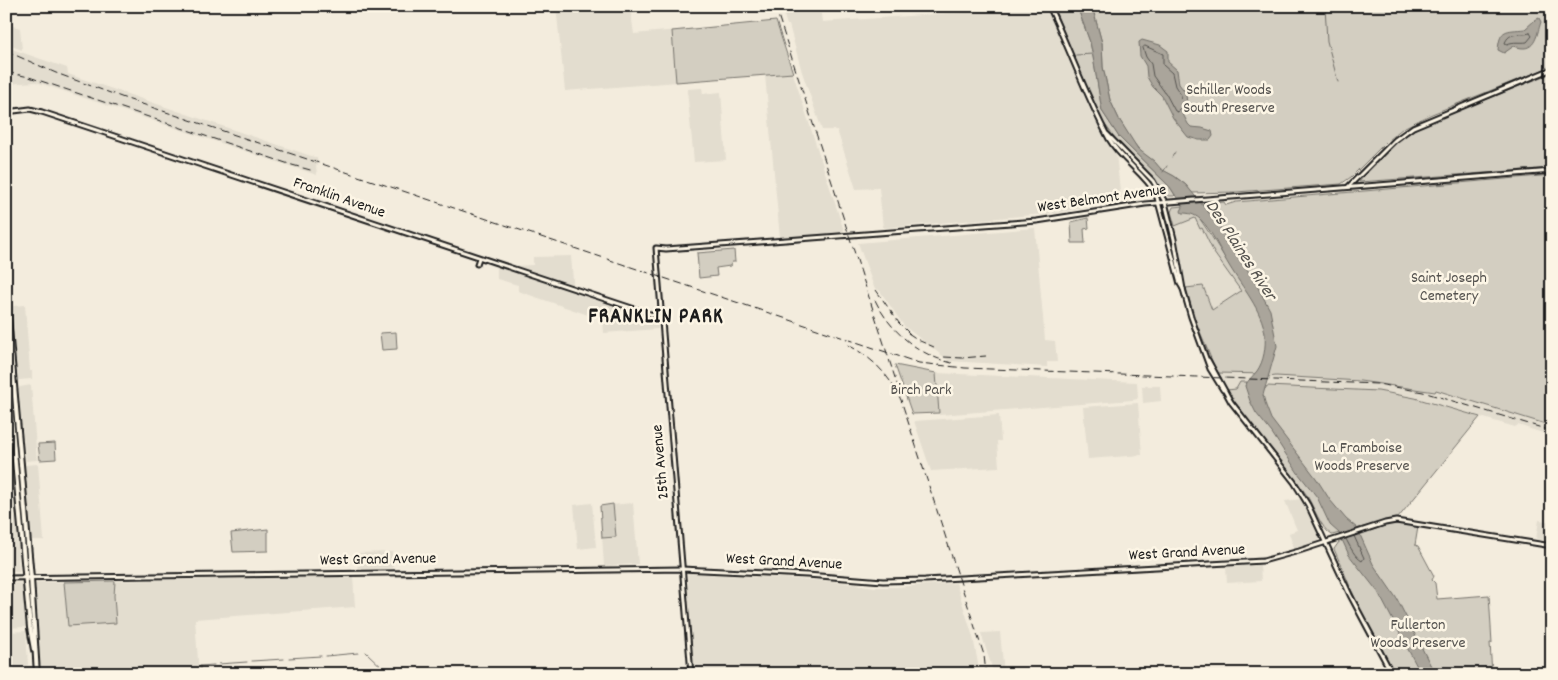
<svg xmlns="http://www.w3.org/2000/svg" width="1558" height="680" viewBox="0 0 1558 680" font-family="Dekko,sans-serif">
<rect width="100%" height="100%" fill="#f3ecdd"/>
<filter id="ink" filterUnits="userSpaceOnUse"><feTurbulence type="fractalNoise" baseFrequency=".02" numOctaves="2"/><feDisplacementMap in="SourceGraphic" scale="10" xChannelSelector="R" yChannelSelector="G"/><feConvolveMatrix kernelMatrix="1 2 1 2 8 2 1 2 1" color-interpolation-filters="sRGB"/></filter>
<g filter="url(#ink)">
<!-- built -->
<g fill="#e3ddcf">
<path d="M556,6H630L634,34L776,21L845,234L780,238L765,75L565,91Z"/>
<path d="M781,6H820L822,22L980,11L1001,8V6H1046L1093,117L1116,153L1121,201L1055,213L883,228L879,188L856,189L837,130H822L802,72L789,25H787Z"/>
<path d="M6,24L20,28L22,50L6,44Z"/>
<path d="M6,47L67,68L68,74L317,158L318,166L316,165L317,175L36,82L6,84Z"/>
<path d="M702,88L703,94L721,92L726,160L694,162L687,89Z"/>
<path d="M1197,217L1246,289L1212,310L1203,286L1186,288L1175,226Z"/>
<path d="M1035,228L1045,340L1055,341L1057,362H1047V367L949,361L904,326L880,291L874,287L858,243Z"/>
<path d="M571,256L574,293L658,321V329L604,333L603,320L518,291V285L497,279V267L533,265V257Z"/>
<path d="M25,305L30,371H32V379L19,380L17,379L11,308L12,306Z"/>
<path d="M936,373L1137,382L1138,397L1137,399L1133,400L939,415Z"/>
<path d="M1217,373L1256,374L1253,375L1246,389L1227,390Z"/>
<path d="M1269,374L1361,377L1436,390L1552,426V436L1518,425L1515,427L1415,398L1390,393L1335,389H1266Z"/>
<path d="M31,385L37,460L26,461L18,390L20,387Z"/>
<path d="M1142,386H1160L1161,401L1143,403Z"/>
<path d="M1138,403L1142,455L1088,459L1083,407Z"/>
<path d="M999,415L1001,441H997L999,467L931,471L914,421Z"/>
<path d="M38,464L44,540H31L24,465Z"/>
<path d="M6,497H15L19,571H6Z"/>
<path d="M1301,499L1314,522L1320,538L1318,541L1294,549L1289,533L1297,530L1285,501Z"/>
<path d="M592,503L596,547L578,549L574,505Z"/>
<path d="M633,503L638,564L604,566L600,506Z"/>
<path d="M1539,520L1552,522L1549,541L1536,539Z"/>
<path d="M392,552L393,568L358,569L356,553Z"/>
<path d="M1260,565L1261,581L1227,583L1226,567Z"/>
<path d="M689,573L831,581L876,587H895L956,583L973,637L980,674H694L688,593V575Z"/>
<path d="M353,576L355,607L195,619L199,674H41L35,587L36,584L39,582H64L68,626L114,596L115,581Z"/>
<path d="M6,583H23L26,627L6,628Z"/>
<path d="M26,631L28,665L22,668H6V632Z"/>
<path d="M1000,632L1004,674H994L981,633Z"/>
</g>
<!-- green -->
<g fill="#d3cec1" stroke="#78756e" fill-rule="evenodd">
<path d="M1053,6H1077L1090,42L1093,56L1102,111L1119,137L1170,187L1175,195L1174,196H1169L1164,193L1156,182L1118,142L1103,122L1092,99Z"/>
<path d="M1092,6H1552V66L1432,114L1403,128L1388,140L1351,177L1341,184L1236,192L1192,193L1186,185L1174,176L1160,169L1154,161L1143,154L1132,141L1119,119L1110,100L1103,67L1102,43Z"/>
<path d="M776,21L793,73L676,82L672,31Z"/>
<path d="M1552,73V168L1359,182C1376,161 1397,140 1420,126Z"/>
<path d="M1552,175V426L1436,390L1435,392L1360,381L1276,376L1268,377V374L1217,373L1196,322L1186,288L1203,286L1212,310L1241,291L1214,253L1202,228L1200,229L1195,218L1175,226L1171,212L1173,207L1224,202L1226,205L1236,202ZM1209,214L1218,224L1255,283L1246,289C1229,266 1216,242 1200,219Z"/>
<path d="M1088,218L1089,228L1084,229L1085,243H1072L1071,222Z"/>
<path d="M734,250L735,262H732L730,266L716,268L717,276L699,278L697,253Z"/>
<path d="M396,332L397,349L382,350L380,333Z"/>
<path d="M895,365L936,373L939,413L912,414Z"/>
<path d="M1240,382H1247L1245,386L1265,389L1267,386L1378,391L1415,398L1480,417L1398,518L1332,535C1321,529 1313,505 1306,494C1281,458 1250,426 1227,390L1236,389Z"/>
<path d="M55,443L56,459L40,460L38,444Z"/>
<path d="M613,504L616,537L602,538L600,506Z"/>
<path d="M1390,524H1402L1418,527L1415,545L1418,546L1434,576L1432,580L1435,583L1437,599L1489,595L1492,643H1490L1492,674H1395L1361,612L1334,549L1339,542Z"/>
<path d="M268,529V551L233,552L231,533Z"/>
<path d="M115,581L114,596L116,623L68,626L64,582Z"/>
</g>
<!-- water -->
<g fill="#aaa59b" stroke="#716e68">
<path d="M1077,6H1092L1102,43L1103,67L1110,100L1119,119L1138,149L1154,161L1161,169L1174,176L1186,185L1218,224L1254,280L1270,310L1277,346L1263,395L1266,406L1271,419L1316,478L1330,500L1346,519L1357,528L1373,564L1397,599L1435,674H1421L1378,592L1349,555L1339,533L1330,525L1317,497L1298,473L1272,433L1256,413L1250,401L1245,386C1248,380 1253,376 1257,371C1264,361 1266,347 1265,334C1262,310 1242,287 1230,267C1221,253 1212,230 1200,219C1194,214 1189,213 1182,213L1181,211L1183,207L1170,187L1119,137L1102,111L1093,57L1090,42Z"/>
<path d="M1539,18L1541,22C1536,37 1535,54 1514,46L1504,53L1498,50C1500,28 1506,31 1525,29L1535,20Z"/>
<path d="M1142,40L1160,45L1168,51V62L1177,70L1179,84L1186,93L1187,105L1183,114L1188,124L1191,127L1202,128L1212,131L1213,136L1210,140H1199L1188,137L1173,118L1162,96L1153,87L1147,77L1146,66L1140,56L1139,42Z"/>
</g>
<g fill="none" stroke-linecap="round" stroke-linejoin="round">
<!-- shore -->
<g stroke="#55534f" stroke-width="1">
<path d="M1530,33L1532,36L1527,42C1520,43 1514,41 1507,44L1505,43C1509,31 1520,36 1530,33Z"/>
<path d="M1145,46L1163,54V65L1172,73L1175,86L1181,95L1182,105L1178,112L1175,111L1166,94L1153,76L1151,64L1146,57L1143,48Z"/>
<path d="M1346,539C1350,547 1355,557 1362,561L1364,558L1354,536"/>
</g>
<!-- stream -->
<g stroke="#716e68" stroke-width="1">
<path d="M1325,6L1327,41L1338,82"/>
<path d="M1076,55L1093,54"/>
<path d="M1172,157L1175,152"/>
<path d="M1163,172L1167,166"/>
<path d="M366,652L389,674"/>
<path d="M326,656L358,653"/>
<path d="M289,658L321,656"/>
<path d="M252,661L284,659"/>
<path d="M219,664L247,662"/>
<path d="M6,672L27,670"/>
<path d="M200,674V666L214,665"/>
</g>
<!-- secondary casing -->
<g stroke="#1c1c1c" stroke-width="7">
<g id="secondary">
<path d="M1049,6C1070,50 1086,96 1109,139C1121,160 1144,173 1156,194L1180,284L1183,289"/>
<path d="M6,112L30,109L42,112L662,318"/>
<path d="M1107,134L1153,181L1165,202L1174,239L1183,289L1191,317L1210,369L1223,390"/>
<path d="M1348,187L1395,140L1413,127L1552,69"/>
<path d="M477,264L479,258"/>
<path d="M1208,360L1231,402L1294,482L1308,505L1350,595L1392,674"/>
<path d="M6,578L682,569L807,575L883,581L925,580L1263,561L1299,551L1385,523L1396,521L1552,546"/>
<path d="M691,674L656,248L666,249L1037,221L1145,204L1552,171"/>
</g>
</g>
<!-- primary casing -->
<g stroke="#1c1c1c" stroke-width="8">
<g id="primary">
<path d="M6,294L31,578L37,674"/>
<path d="M6,361L30,628L34,650"/>
</g>
</g>
<!-- secondary -->
<use href="#secondary" stroke="#fcf5e5" stroke-width="3"/>
<!-- primary -->
<use href="#primary" stroke="#fcf5e5" stroke-width="4"/>
<!-- rail -->
<g stroke="#1c1c1c" stroke-width="1" stroke-dasharray="8 4" stroke-linecap="butt">
<path d="M775,6L897,384"/>
<path d="M6,51L56,73L124,98L919,363L965,368L1378,384L1423,392L1552,431"/>
<path d="M6,72L29,77L292,165L314,171"/>
<path d="M876,290L899,323L912,336"/>
<path d="M875,300C890,331 918,355 952,363"/>
<path d="M908,333L920,341L934,347"/>
<path d="M848,345C873,358 889,375 901,400L984,655L986,674"/>
<path d="M944,357L962,358L986,356"/>
</g>
</g>
</g>
<g text-anchor="middle" dominant-baseline="central" stroke-width="5" stroke-linejoin="round" paint-order="stroke">
<!-- park labels -->
<g font-size="16" fill="#53514e" stroke="#fcf5e5">
<text x="1229" y="90">Schiller Woods<tspan x="1229" dy="18">South Preserve</tspan></text>
<text x="1449" y="278">Saint Joseph<tspan x="1449" dy="18">Cemetery</tspan></text>
<text x="921" y="390">Birch Park</text>
<text x="1362" y="448">La Framboise<tspan x="1362" dy="18">Woods Preserve</tspan></text>
<text x="1418" y="625">Fullerton<tspan x="1418" dy="18">Woods Preserve</tspan></text>
</g>
<!-- street labels -->
<g font-size="16" fill="#1c1c1c" stroke="#fcf5e5">
<text transform="translate(339 198) rotate(19)">Franklin Avenue</text>
<text transform="translate(1102 199) rotate(-8)">West Belmont Avenue</text>
<text transform="translate(661 462) rotate(-95)">25th Avenue</text>
<text transform="translate(1187 553) rotate(-3)">West Grand Avenue</text>
<text transform="translate(378 560) rotate(-1)">West Grand Avenue</text>
<text transform="translate(784 562) rotate(3)">West Grand Avenue</text>
</g>
<!-- water labels -->
<g font-size="18" font-style="italic" fill="#55534f" stroke="#fcf5e5">
<text transform="translate(1240 251) rotate(57)">Des Plaines River</text>
</g>
<!-- district labels -->
<g font-size="21" font-weight="bold" letter-spacing="1" fill="#1c1c1c" stroke="#fcf5e5">
<text x="656" y="318">FRANKLIN PARK</text>
</g>
</g>
<!-- margin -->
<rect width="1558" height="680" fill="none" stroke="#fcf5e5" stroke-width="25"/>
<rect x="12" y="12" width="1533" height="655" fill="none" stroke="#1c1c1c" stroke-width="2" filter="url(#ink)"/>
</svg>
